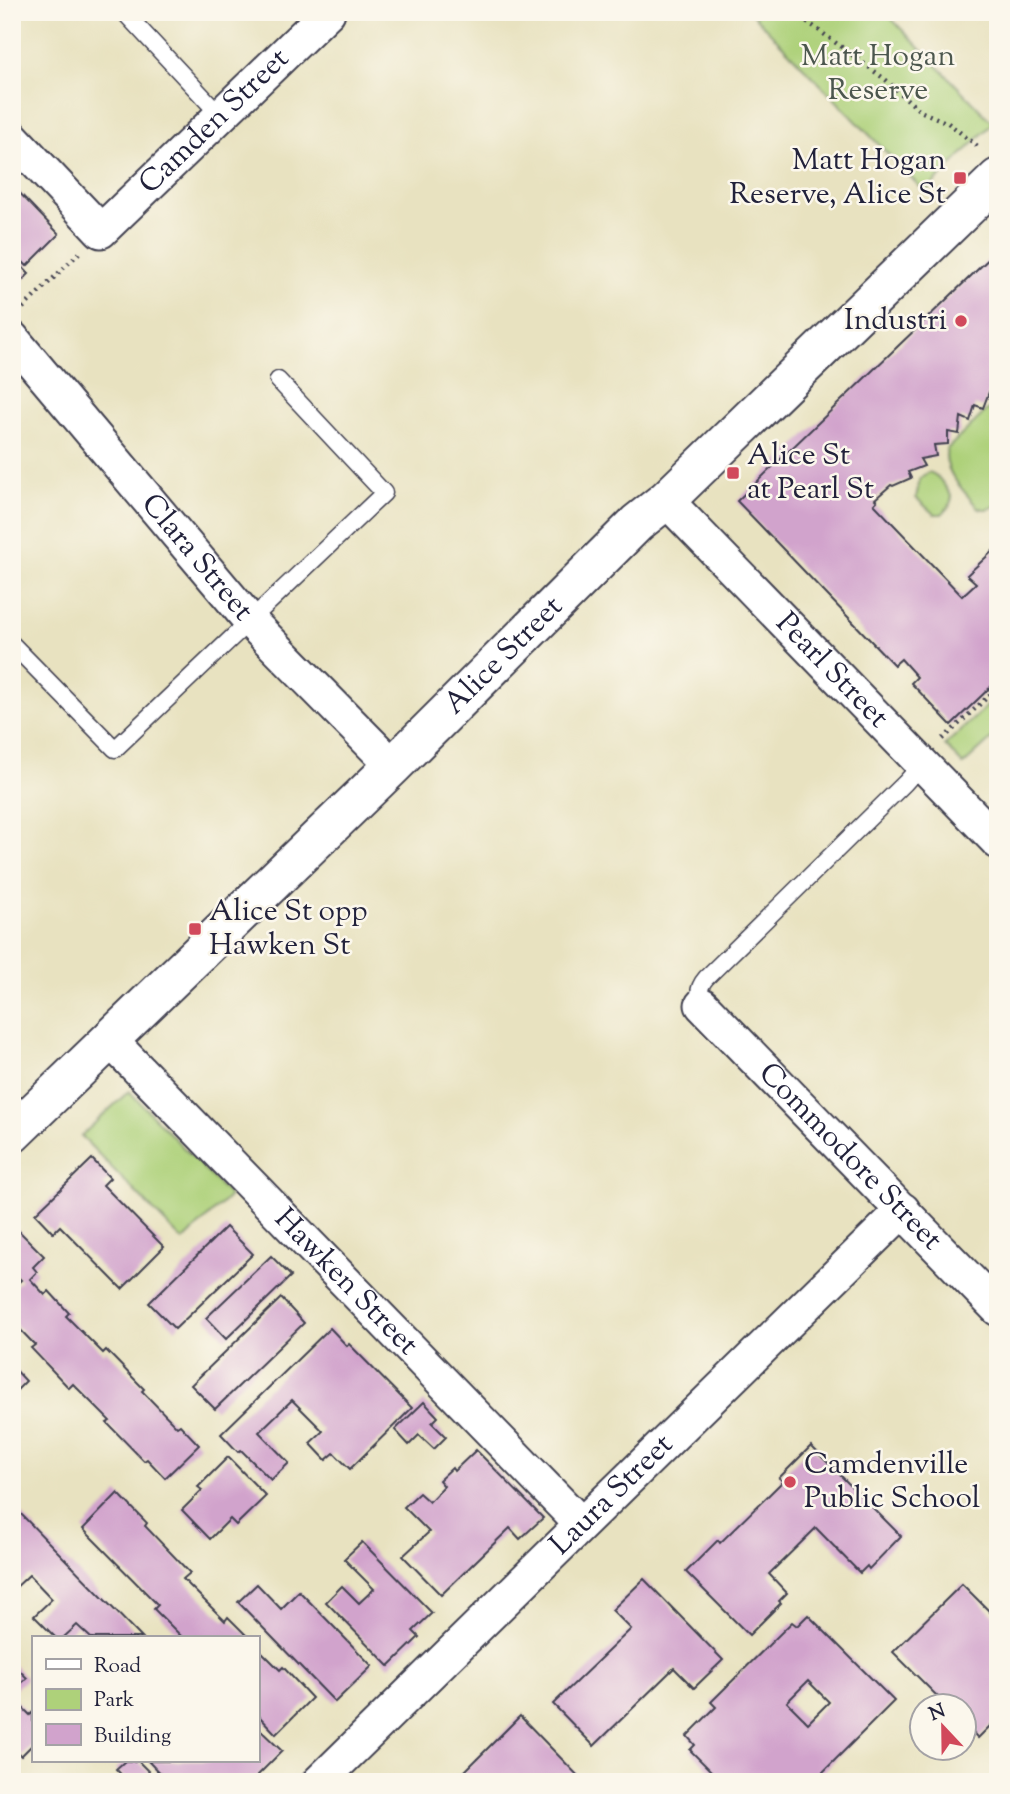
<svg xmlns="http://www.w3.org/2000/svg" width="1010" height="1794" viewBox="0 0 1010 1794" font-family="'Sorts Mill Goudy',serif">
<rect width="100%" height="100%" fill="#fbf7ec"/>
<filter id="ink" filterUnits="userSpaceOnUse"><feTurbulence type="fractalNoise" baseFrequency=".0143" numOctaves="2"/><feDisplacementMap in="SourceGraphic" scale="14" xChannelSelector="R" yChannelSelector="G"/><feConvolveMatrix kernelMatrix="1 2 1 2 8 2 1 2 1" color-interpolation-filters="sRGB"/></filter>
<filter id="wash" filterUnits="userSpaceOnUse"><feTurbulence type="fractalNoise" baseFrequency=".00686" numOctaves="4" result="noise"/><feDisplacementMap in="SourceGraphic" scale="28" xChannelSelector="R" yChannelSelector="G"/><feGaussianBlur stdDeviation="1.57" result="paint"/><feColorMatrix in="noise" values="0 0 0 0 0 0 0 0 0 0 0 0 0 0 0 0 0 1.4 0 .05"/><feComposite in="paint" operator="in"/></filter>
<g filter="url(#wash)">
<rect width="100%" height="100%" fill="#e8e2c0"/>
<!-- green -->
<g fill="#aed17a" stroke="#687a5a" stroke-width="2">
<path d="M750,12H885L993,123L925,192Z"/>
<path d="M998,406V504C990,509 986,511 977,507C965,491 941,471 947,449L987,410Z"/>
<path d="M928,472C939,474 946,488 952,497L950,505L942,514H934L916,498L920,478Z"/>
<path d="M998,696V733L963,765L945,745Z"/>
<path d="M129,1091L230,1196L183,1241L81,1136Z"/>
</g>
<g id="blocks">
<!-- building -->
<g fill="#d1a3cc" fill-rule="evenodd">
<path d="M12,185L59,234L27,266L12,251Z"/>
<path d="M998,250L996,395L989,392L983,408L975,405L970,421L961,417L959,434L948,432V444L934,445L936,456L920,459L924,466L908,472L911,478L893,486L891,485L875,499L877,501L874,504L962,596L976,583L967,575L998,546V680L951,725L911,683L917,677L901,659L894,665L737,501Z"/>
<path d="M12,256L29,274L12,290Z"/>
<path d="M92,1159L110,1178L103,1185L164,1247L122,1289L60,1226L53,1233L35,1214Z"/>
<path d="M226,1227L253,1254L175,1329L149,1303Z"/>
<path d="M17,1229L44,1256L33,1267L37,1272L30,1279L45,1295L49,1291L69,1313L66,1316L103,1353L106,1350L144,1389L142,1391L177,1427L180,1425L199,1445L165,1478L147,1459L144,1461L107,1423L110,1421L73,1384L69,1388L31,1348L35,1345L12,1321V1289L21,1280L12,1271V1233Z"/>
<path d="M271,1256L291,1276L226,1339L206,1318Z"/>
<path d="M281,1298L304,1323L215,1409L191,1385Z"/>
<path d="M330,1328L347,1346L349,1344L412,1408L350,1469L334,1453L326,1460L310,1443L323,1431L292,1400L259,1432L289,1463L271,1480L241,1450L238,1452L221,1434Z"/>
<path d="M12,1366L26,1381L12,1395Z"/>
<path d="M424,1402L438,1417L432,1423L446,1437L434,1449L419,1435L409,1445L395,1430Z"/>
<path d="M811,1446L901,1536L869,1569L867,1566L860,1573L816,1528L769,1574L787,1593L779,1601L781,1603L749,1635L686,1572L718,1540L720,1543L783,1481L779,1478Z"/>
<path d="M476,1450L543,1518L520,1539L510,1528L441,1595L403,1556L429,1532L404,1507L419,1493L429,1502L444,1486L439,1480L452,1468L454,1471Z"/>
<path d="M228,1457L266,1496L236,1525L230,1519L210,1539L182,1510L202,1490L198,1487Z"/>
<path d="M118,1493L147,1523L145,1526L190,1573L183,1579L225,1621L228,1617L249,1638H183L154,1609L158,1605L83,1529Z"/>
<path d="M18,1511L142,1638H91L77,1625L63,1638H56L34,1616L52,1599L29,1575L12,1591V1517Z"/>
<path d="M362,1542L432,1613L413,1631L419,1637L389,1666L326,1602L342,1586L359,1603L374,1589L344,1559Z"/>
<path d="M644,1579L723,1660L694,1688L674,1668L594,1746L553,1704L631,1629L612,1610Z"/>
<path d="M257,1584L281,1609L299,1591L372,1666L335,1702L238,1602Z"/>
<path d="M962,1584L998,1620V1718L978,1738L964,1724V1706H947L893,1652Z"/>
<path d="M808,1615L894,1701L813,1782H722L690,1750L695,1745L687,1736L716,1707L711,1702L792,1622L797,1626ZM808,1681L829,1702L808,1723L787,1702Z"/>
<path d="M257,1647L280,1670L283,1667L312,1698L276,1734L257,1714Z"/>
<path d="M12,1663L27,1678L12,1692Z"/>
<path d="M12,1697L30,1715L33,1712V1744L21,1756L12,1747Z"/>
<path d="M520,1716L584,1782H458L456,1780Z"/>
<path d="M257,1727L282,1751L251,1782H168L148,1761H257Z"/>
<path d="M125,1761H138L159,1782H128L116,1769Z"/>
</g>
</g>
</g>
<g filter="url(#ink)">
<use href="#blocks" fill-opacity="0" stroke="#403f4f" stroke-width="2"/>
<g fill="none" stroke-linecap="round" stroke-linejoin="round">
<!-- lane casing -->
<g stroke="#403f4f" stroke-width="19">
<g id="lane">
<path d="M124,12L221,116"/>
<path d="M12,644L115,749L384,493L278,380"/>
<path d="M702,1005C697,995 699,986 706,978L905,783L922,764"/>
</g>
</g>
<!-- street casing -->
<g stroke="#403f4f" stroke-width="37">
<g id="street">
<path id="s1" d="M12,137L101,231L328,12"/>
<path id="s2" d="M12,338L251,622L393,766"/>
<path id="s3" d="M666,500L998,842"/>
<path id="s4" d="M702,1005L998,1309"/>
<path id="s5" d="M110,1040L581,1524"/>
<path id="s6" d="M319,1782L903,1210"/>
</g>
</g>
<!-- secondary casing -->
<g stroke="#403f4f" stroke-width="42">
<g id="secondary">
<path id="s7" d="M12,1134L393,766L637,523L666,500L998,178"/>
</g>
</g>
<!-- path -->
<g stroke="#403f4f" stroke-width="4.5" stroke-dasharray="2 5" stroke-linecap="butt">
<path d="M788,12L813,26L886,80L920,111L948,123L980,148"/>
<path d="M23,308L79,253"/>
<path d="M943,739L998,687"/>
</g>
<!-- lane -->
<use href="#lane" stroke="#fff" stroke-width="16"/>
<!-- street -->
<use href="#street" stroke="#fff" stroke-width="33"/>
<!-- secondary -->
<use href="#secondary" stroke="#fff" stroke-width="38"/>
</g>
</g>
<!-- markers -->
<g fill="#d1495b" stroke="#fbf7ec" stroke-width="2.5">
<rect x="953" y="171" width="14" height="14" rx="3.5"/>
<circle cx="961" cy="321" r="7"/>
<rect x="726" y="466" width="14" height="14" rx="3.5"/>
<rect x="188" y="922" width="14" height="14" rx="3.5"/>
<circle cx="790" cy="1482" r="7"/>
</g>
<g text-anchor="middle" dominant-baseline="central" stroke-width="5" stroke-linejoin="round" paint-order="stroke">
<!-- park labels -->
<g font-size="30" fill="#4c574e" stroke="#fbf7ec">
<text x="878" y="57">Matt Hogan<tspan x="878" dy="34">Reserve</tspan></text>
</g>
<!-- street labels -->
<g font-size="30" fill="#22223b" stroke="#fbf7ec">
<text stroke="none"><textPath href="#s1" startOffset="287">Camden Street</textPath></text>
<text stroke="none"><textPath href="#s2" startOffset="287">Clara Street</textPath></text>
<text stroke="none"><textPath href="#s7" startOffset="686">Alice Street</textPath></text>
<text stroke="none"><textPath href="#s3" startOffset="238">Pearl Street</textPath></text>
<text stroke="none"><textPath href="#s4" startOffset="212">Commodore Street</textPath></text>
<text stroke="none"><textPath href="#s5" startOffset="338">Hawken Street</textPath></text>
<text stroke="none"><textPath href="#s6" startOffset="410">Laura Street</textPath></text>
</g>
<!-- poi labels -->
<g font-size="30" fill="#22223b" stroke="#fbf7ec" text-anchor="start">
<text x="946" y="161" text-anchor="end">Matt Hogan<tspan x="946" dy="34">Reserve, Alice St</tspan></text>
<text x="947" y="321" text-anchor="end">Industri</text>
<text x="747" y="456">Alice St<tspan x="747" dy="34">at Pearl St</tspan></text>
<text x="209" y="912">Alice St opp<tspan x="209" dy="34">Hawken St</tspan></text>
<text x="804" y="1465">Camdenville<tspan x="804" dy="34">Public School</tspan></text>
</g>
</g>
<!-- margin -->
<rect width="1010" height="1794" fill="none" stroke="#fbf7ec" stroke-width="42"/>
<!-- legend -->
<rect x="32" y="1636" width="228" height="126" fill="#fbf7ec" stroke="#a4a2a5" stroke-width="2"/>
<rect x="46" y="1659" width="35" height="10" fill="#ffffff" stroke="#a4a2a5" stroke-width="2"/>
<text x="94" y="1672" font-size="21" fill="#22223b">Road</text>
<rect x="46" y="1689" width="35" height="21" fill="#aed17a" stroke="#a4a2a5" stroke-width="2"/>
<text x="94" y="1706" font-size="21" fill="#22223b">Park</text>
<rect x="46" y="1724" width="35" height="21" fill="#d1a3cc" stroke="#a4a2a5" stroke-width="2"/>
<text x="94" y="1742" font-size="21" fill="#22223b">Building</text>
<!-- north arrow -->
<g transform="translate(943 1727) rotate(338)"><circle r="33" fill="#fbf7ec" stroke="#a4a2a5" stroke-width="2"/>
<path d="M0-5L12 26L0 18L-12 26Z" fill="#d1495b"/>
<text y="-10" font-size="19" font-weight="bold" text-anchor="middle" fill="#22223b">N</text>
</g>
</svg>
